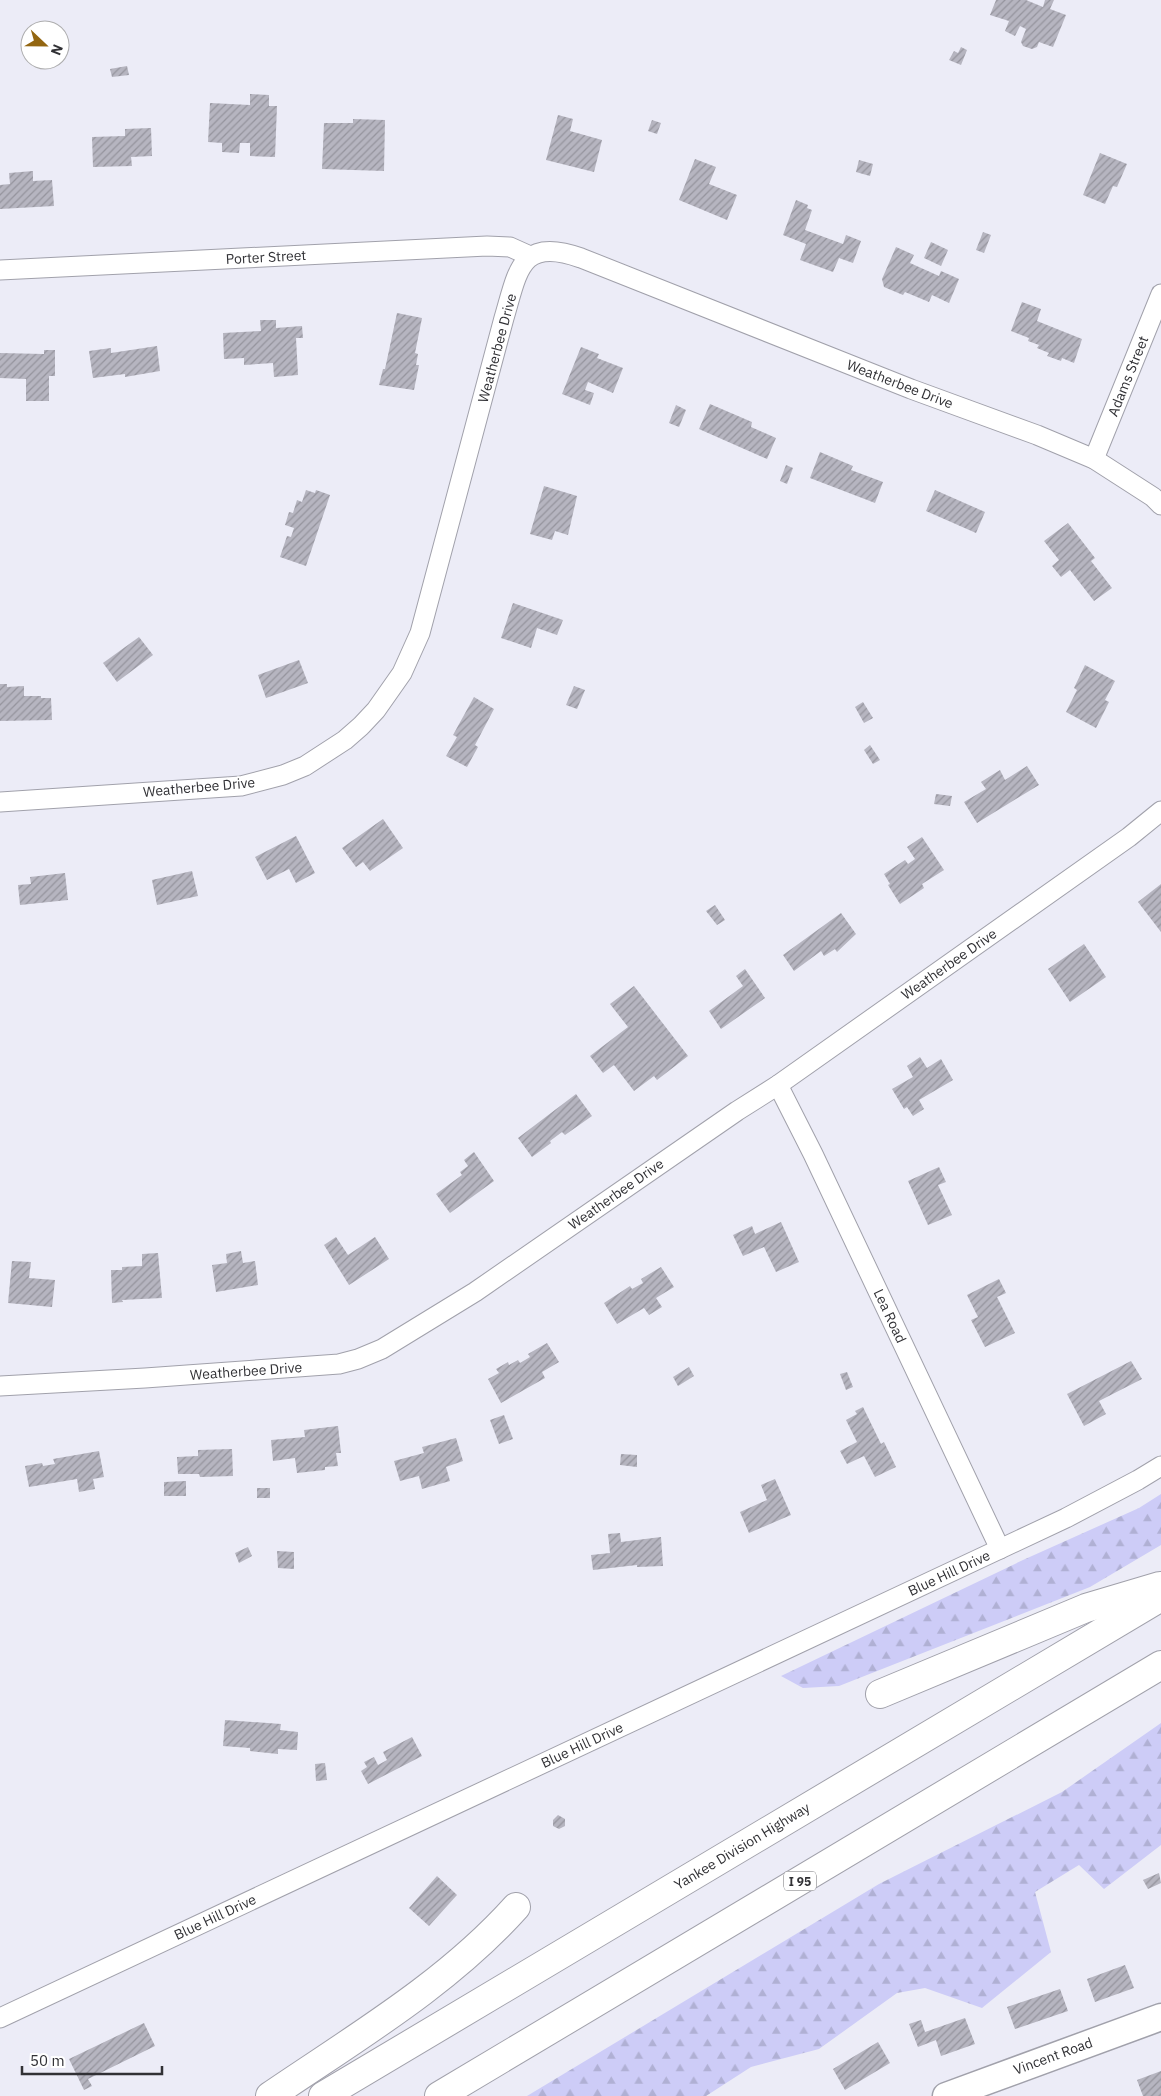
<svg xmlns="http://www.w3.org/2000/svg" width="1161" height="2096" viewBox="0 0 1161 2096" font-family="'IBM Plex Sans',sans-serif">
<defs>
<pattern id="forest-firs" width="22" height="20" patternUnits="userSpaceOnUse" patternTransform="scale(1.25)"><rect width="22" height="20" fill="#cdccf7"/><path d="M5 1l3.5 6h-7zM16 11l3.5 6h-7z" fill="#b0b0d4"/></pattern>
<pattern id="building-hatch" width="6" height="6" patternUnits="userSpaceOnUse" patternTransform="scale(1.25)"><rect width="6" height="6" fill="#b6b5c0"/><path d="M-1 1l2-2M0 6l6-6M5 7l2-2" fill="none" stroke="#95949d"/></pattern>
</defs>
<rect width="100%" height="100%" fill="#ececf7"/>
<!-- forest -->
<g fill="url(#forest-firs)">
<path d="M1161,1494V1545L1090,1587L839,1686L803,1688L781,1676L1023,1560L1139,1508Z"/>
<path d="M1161,1723V1845L1104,1889L1079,1865L1035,1892L1051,1952L982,2008L925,1988L897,1993L819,2049L751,2067L706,2096H527L879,1884L1062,1792Z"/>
</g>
<!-- building -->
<g fill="url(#building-hatch)">
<path d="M996,0H1026L1043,7L1045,0H1054L1050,9L1066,15L1053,47L1039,42L1037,47L1032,49L1023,46L1021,42L1026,29L1020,26L1015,36L1005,31L1009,21L990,15Z"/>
<path d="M961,47L967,50L961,65L949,60L954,51L958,53Z"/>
<path d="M127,66L129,75L112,77L110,69Z"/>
<path d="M250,94L269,95V106H277L275,157L250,156V143H240L239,153L222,152V143L208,142L210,103L250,105Z"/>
<path d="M558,115L573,119L570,131L602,140L594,172L546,160Z"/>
<path d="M353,119L385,120L384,171L322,169L324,123H353Z"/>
<path d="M652,120L661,123L657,134L648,131Z"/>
<path d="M151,128L152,156L131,157L132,166L93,167L92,137L125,136V129Z"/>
<path d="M1100,153L1127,164L1117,187L1113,186L1105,204L1083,195Z"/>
<path d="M695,159L716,167L709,184L737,195L727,220L679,200Z"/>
<path d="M859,160L873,164L870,176L856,172Z"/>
<path d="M33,171V181L52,180L54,206L0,209V185L10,184L9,173Z"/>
<path d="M796,200L808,205L807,208L812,210L805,230L843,244L846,235L861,241L853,263L839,258L833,272L800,260L806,244L783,235Z"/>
<path d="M983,232L991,235L984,253L976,250Z"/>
<path d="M931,242L948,250L941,266L924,258Z"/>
<path d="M896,247L914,255L910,263L939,276L941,271L959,279L949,303L932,295L929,302L905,292L903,295L884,287L882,279Z"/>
<path d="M1022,302L1041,309L1037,321L1082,339L1074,363L1062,358L1061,361L1047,356L1049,353L1037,348L1039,345L1028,341L1029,338L1011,331Z"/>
<path d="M397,313L422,318L415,353L418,354L416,365H419L414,390L379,385L383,369H385Z"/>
<path d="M260,320H276V328L302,326L303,338H296L298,375L274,377L273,363L244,365V358L224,359L223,333L261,331Z"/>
<path d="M157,346L160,371L125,377V374L93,378L89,351L111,348V353Z"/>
<path d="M581,347L599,354L597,358L623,368L613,393L588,382L585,390L594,393L590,405L562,394Z"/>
<path d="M44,350H55V376H49V401H26V379L0,378V353L44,354Z"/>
<path d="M710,404L752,422L751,427L776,438L767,459L699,429Z"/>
<path d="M676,405L686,410L679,427L669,423Z"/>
<path d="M820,452L853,466L851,470L883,482L875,503L810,478Z"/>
<path d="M786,465L793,468L787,484L780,481Z"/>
<path d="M544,486L577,496L568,535L555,531L552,540L530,534Z"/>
<path d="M306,490L315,493L316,490L330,495L306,566L280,557L287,536L291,537L294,528L285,525L289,512L293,513L297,500L302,502Z"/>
<path d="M935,490L985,512L976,533L926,511Z"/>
<path d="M1068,523L1095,558L1091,561L1112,588L1094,601L1070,570L1061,577L1052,566L1059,560L1044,541Z"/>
<path d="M513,603L563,620L557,635L537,628L531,648L501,638Z"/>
<path d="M139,637L153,655L117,682L103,663Z"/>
<path d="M299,660L308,683L266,698L258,675Z"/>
<path d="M1085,665L1115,681L1105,700L1109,702L1096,728L1066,712L1077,690L1074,688Z"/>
<path d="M0,684H7V687L24,686V696H41V698H51L52,720L0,721Z"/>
<path d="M574,686L585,690L577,709L566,705Z"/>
<path d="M474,697L494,709L475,745L478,747L467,767L446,756L457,737L453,735Z"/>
<path d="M863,702L873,718L864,723L855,707Z"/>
<path d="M870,745L880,760L873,764L864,750Z"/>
<path d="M1027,766L1039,785L977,823L964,802L986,789L981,782L1000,770L1005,780Z"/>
<path d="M936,794L952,796L950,806L934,804Z"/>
<path d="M383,819L403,848L370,871L363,862L356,867L342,848Z"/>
<path d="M296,836L315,873L296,883L289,869L267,880L255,857Z"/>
<path d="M922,837L944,870L922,884L924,888L900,904L888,885L890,884L884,874L905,860L908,864L915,859L907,847Z"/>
<path d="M192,871L198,896L157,905L152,880Z"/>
<path d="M65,873L68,900L20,905L18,885L31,884L30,877Z"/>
<path d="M1161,884V932L1138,902Z"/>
<path d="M715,905L725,920L717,925L706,911Z"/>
<path d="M841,913L856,934L837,952L835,949L824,956L821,951L794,971L783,955Z"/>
<path d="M1084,944L1106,977L1070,1002L1048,969Z"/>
<path d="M745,969L765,998L721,1029L709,1011L743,986L736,976Z"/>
<path d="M634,986L688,1056L657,1080L654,1076L634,1091L614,1065L603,1073L590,1056L628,1027L610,1004Z"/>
<path d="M920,1057L927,1068L941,1059L953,1080L919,1100L924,1109L913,1116L907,1107L904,1109L892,1089L913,1077L907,1066Z"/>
<path d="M576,1094L592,1116L565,1135L562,1132L550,1141L551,1143L532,1157L518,1138Z"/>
<path d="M474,1152L494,1181L450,1213L436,1194L462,1175L460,1172L468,1166L464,1160Z"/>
<path d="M939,1167L946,1182L938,1185L952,1215L928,1225L908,1181Z"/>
<path d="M781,1222L799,1262L776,1272L764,1247L743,1256L733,1235L752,1226L755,1234Z"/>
<path d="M336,1237L348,1255L375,1237L389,1259L349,1285L324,1245Z"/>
<path d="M241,1251L243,1263L255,1261L258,1285L216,1292L212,1265L227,1263L226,1254Z"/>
<path d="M158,1253L162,1298L122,1300L123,1302L112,1303L111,1270H122V1267L142,1266V1254Z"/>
<path d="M12,1261L31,1262L29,1278L55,1280L52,1307L8,1303Z"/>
<path d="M661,1267L674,1287L656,1298L662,1307L649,1315L644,1308L617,1324L604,1303L630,1286L632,1289L643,1283L641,1279Z"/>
<path d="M999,1279L1006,1293L997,1297L1015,1333L985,1347L971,1320L978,1317L967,1295Z"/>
<path d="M547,1343L559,1362L542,1372L545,1378L501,1403L488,1379L499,1373L496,1369L508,1362L509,1365L518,1360L520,1363L530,1357L528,1354Z"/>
<path d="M1131,1361L1142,1379L1099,1401L1106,1414L1084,1426L1067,1394Z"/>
<path d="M689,1367L694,1376L678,1386L673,1377Z"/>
<path d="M847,1372L853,1387L846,1390L840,1374Z"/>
<path d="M863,1407L881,1444L884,1442L896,1467L875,1477L864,1456L847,1464L840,1451L857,1442L846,1420L857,1414L855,1411Z"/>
<path d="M504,1415L513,1439L499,1444L490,1420Z"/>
<path d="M338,1426L341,1453H336L338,1466L325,1467V1470L297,1473L295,1458L273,1461L271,1440L305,1437L304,1430Z"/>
<path d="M456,1438L463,1461L446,1467L450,1481L422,1489L419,1476L400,1481L394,1461L424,1453L422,1447Z"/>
<path d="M232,1449L233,1476L200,1477L199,1474H178L177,1457L198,1456V1450Z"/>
<path d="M99,1451L104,1477L93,1479L95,1489L79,1492L77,1479L29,1487L25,1466L42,1463L43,1466L55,1464L53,1459Z"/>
<path d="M621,1454L637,1455V1467L620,1465Z"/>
<path d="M775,1479L791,1515L749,1533L740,1512L767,1500L761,1485Z"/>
<path d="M186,1481V1496H164V1482Z"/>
<rect x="257" y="1488" width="13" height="10"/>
<path d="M620,1533L621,1542L661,1537L663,1566L637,1567V1565L593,1570L591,1555L610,1553L608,1534Z"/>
<path d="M248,1547L252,1556L239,1563L235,1553Z"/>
<path d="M277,1551L294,1552V1569L278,1568Z"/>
<path d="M225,1720L281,1724L280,1730L298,1732L297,1750L278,1749V1754L250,1751V1748L223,1746Z"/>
<path d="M412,1737L422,1756L368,1784L361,1771L367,1767L364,1762L374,1757L378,1765L387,1760L383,1752Z"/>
<path d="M325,1763L327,1780L316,1781L315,1764Z"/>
<path d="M558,1815L565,1819V1826L559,1829L553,1826V1820Z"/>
<path d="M1159,1873L1161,1883L1148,1889L1143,1880Z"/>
<path d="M437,1876L457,1895L429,1926L409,1908Z"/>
<path d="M1125,1965L1134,1988L1095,2002L1087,1979Z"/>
<path d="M1060,1989L1068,2011L1015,2029L1007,2007Z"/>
<path d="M965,2018L975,2044L941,2056L936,2040L918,2047L909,2024L921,2020L925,2032Z"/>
<path d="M144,2023L155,2046L88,2079L92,2086L84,2090L69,2059Z"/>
<path d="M878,2042L890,2063L845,2090L833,2069Z"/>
<path d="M1161,2071V2096H1143L1137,2080Z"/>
</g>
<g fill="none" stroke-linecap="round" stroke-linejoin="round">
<!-- street casing -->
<g stroke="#a1a1ab" stroke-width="21">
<g id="street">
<path d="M0,270L487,246L510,247L530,256"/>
<path d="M1094,459L1161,294"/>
<path d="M0,802L241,786L283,775L305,766L345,740L361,726L376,710L402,673L420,633L504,318C518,271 520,236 581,258L911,389L1037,435L1094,459L1153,497L1161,505"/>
<path d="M778,1085L813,1154L1000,1549"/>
<path d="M0,1386L145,1378L339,1364L358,1359L382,1349L475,1292L737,1111L778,1085L1129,837L1161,811"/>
<path d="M0,2018L1066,1518L1138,1480L1161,1466"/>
</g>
</g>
<!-- secondary casing -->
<g stroke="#a1a1ab" stroke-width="29">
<path id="secondary" d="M946,2096L1161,2017"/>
</g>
<!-- highway casing -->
<g stroke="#a1a1ab" stroke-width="30">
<g id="highway">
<path d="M880,1694L1086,1608L1160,1586"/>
<path d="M270,2096C355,2038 447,1984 516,1907"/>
<path d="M323,2096L1161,1597"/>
<path d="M439,2096L1161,1665"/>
</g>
</g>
<!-- street -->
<use href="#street" stroke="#fff" stroke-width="19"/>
<!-- secondary -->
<use href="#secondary" stroke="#fff" stroke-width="26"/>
<!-- highway -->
<use href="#highway" stroke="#fff" stroke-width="28"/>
</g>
<g text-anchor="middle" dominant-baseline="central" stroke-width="4" stroke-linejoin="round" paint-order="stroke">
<!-- shield labels -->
<rect fill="#fff" stroke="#6f6f72" stroke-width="1" x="784" y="1871.5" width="32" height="19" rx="4"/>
<g font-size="12" font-weight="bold" fill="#313135">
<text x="800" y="1881">I 95</text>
</g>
<!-- street labels -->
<g font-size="14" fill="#313135" stroke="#fff">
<text transform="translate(266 257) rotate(-3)">Porter Street</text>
<text transform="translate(497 348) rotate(-75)">Weatherbee Drive</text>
<text transform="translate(1128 376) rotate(-68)">Adams Street</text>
<text transform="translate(900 384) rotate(21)">Weatherbee Drive</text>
<text transform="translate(199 787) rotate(-5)">Weatherbee Drive</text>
<text transform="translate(949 964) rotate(-35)">Weatherbee Drive</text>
<text transform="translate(616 1194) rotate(-35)">Weatherbee Drive</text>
<text transform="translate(890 1316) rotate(65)">Lea Road</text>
<text transform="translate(246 1371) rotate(-4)">Weatherbee Drive</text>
<text transform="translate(949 1573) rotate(-25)">Blue Hill Drive</text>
<text transform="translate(582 1745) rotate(-25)">Blue Hill Drive</text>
<text transform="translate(742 1846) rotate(-31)">Yankee Division Highway</text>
<text transform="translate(215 1917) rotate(-25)">Blue Hill Drive</text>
<text transform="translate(1053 2056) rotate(-20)">Vincent Road</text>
</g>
</g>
<!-- north arrow -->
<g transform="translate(45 45) rotate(112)"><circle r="24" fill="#ffffff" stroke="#adadae"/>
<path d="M0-4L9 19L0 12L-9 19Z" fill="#936611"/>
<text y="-8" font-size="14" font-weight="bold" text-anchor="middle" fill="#313135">N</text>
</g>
<!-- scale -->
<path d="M22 2066v8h140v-8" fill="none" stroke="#313135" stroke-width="2.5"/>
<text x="30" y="2066" font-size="15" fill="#313135" stroke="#ffffff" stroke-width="4" paint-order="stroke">50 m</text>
</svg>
